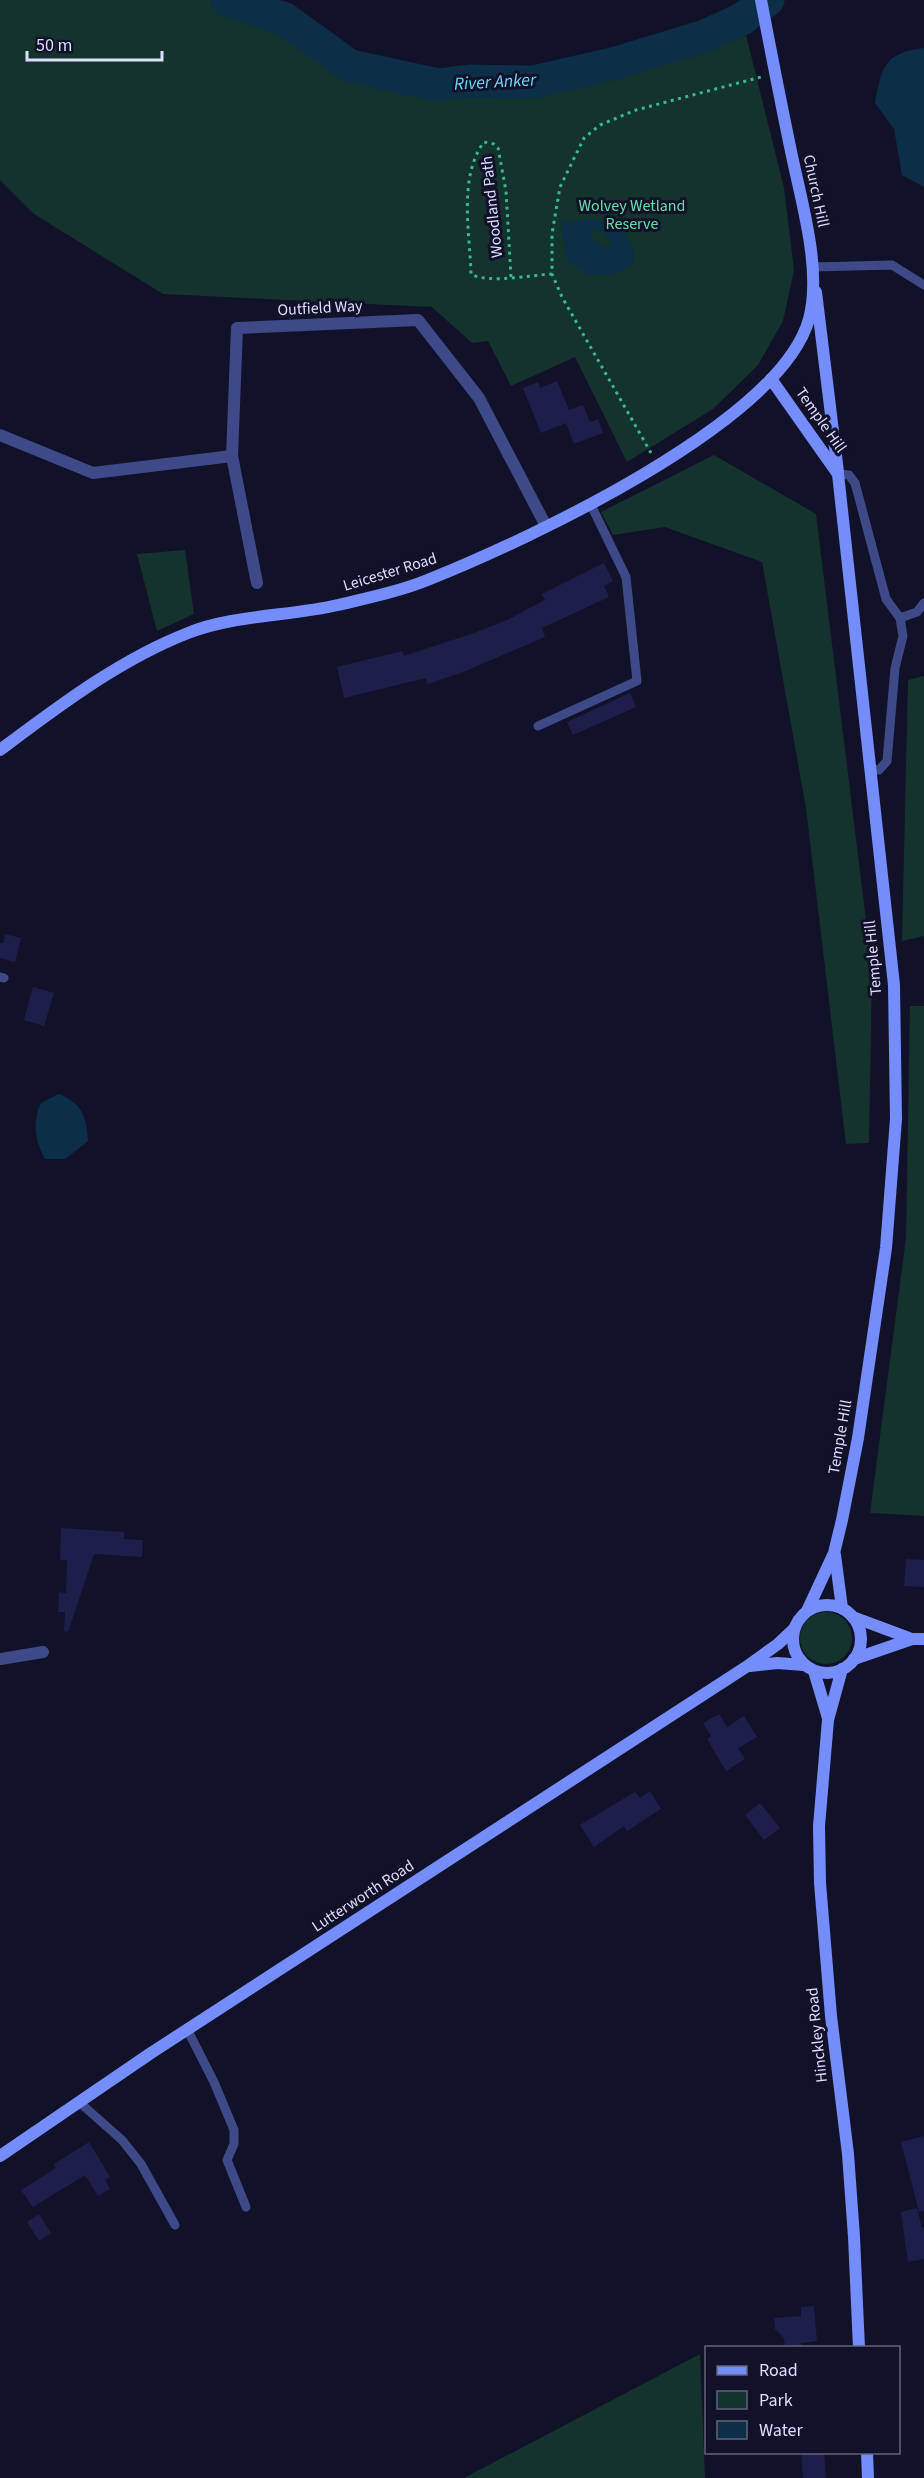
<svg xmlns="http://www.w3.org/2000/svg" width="924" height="2478" viewBox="0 0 924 2478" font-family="'Source Sans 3',sans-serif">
<rect width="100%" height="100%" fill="#111229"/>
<!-- green -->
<g fill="#14332c">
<path d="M0,0H227L285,19L350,66L438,85L469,81L533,82L558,77L616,63L705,36L742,19L784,188L794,270L783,321L758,365L713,409L627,462L575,357L511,386L488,341L472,343L432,307L163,294L34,214L0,180Z"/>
<path d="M714,455L816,514L872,969L869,1143L846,1144L806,808L762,562L665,527L613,535L601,512Z"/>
<path d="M185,550L194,614L157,631L137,554Z"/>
<path d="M924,676V936L902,941L908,680Z"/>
<path d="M910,1006H924V1516L870,1513L906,1238Z"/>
<circle cx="826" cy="1638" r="26"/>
<path d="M700,2354L705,2478H464Z"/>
</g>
<!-- water -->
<g fill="#0c2e47" fill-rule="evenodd">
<path d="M924,48V187L902,175L894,129L875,103C882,67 884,53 924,48Z"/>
<path d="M592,218L620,227C627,238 638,252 633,265L615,274L587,275L566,259L561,223ZM594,229L604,232L612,242L605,248L590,237Z"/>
<path d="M59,1094C83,1104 86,1117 88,1141L65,1159H45C35,1141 32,1121 41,1103Z"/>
</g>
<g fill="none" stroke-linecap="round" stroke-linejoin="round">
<!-- river -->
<path stroke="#0c2e47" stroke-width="33" d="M227,0L285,19L350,66L438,85L469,81L533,82L616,63L705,36L742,19L768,0"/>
</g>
<!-- building -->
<g fill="#1e1e4a">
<path d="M557,381L569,410L583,405L590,422L598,419L603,433L574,444L566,423L541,433L523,388L538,382L540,388Z"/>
<path d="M604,563L613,581L604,586L609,597L542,628L545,637L463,672L427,684L426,678L344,698L337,667L402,651L404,656L474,633L505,621L545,600L542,594Z"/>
<path d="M630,693L636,707L573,735L567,722Z"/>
<path d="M5,934L21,938L15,962L0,958V943H3Z"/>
<path d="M33,987L54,993L44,1026L24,1020Z"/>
<path d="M61,1528L124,1532V1539L143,1540L142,1557L94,1554L68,1632L64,1631L65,1612H58L59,1592L66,1593L67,1560H60Z"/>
<path d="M906,1559L924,1560V1587L904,1586Z"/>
<path d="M719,1714L727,1727L744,1716L757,1737L738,1748L745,1759L726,1771L707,1739L711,1736L703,1723Z"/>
<path d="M650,1791L661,1809L627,1831L624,1826L594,1847L580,1825L635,1792L640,1798Z"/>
<path d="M760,1803L780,1828L764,1840L745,1815Z"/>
<path d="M924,2136V2211L919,2212L901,2142Z"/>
<path d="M89,2142L110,2177L105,2180L110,2189L98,2196L85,2175L33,2207L21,2190L56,2168L54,2164Z"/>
<path d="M917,2208L922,2228L924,2227V2259L908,2262L901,2212Z"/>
<path d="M39,2214L51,2233L39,2241L27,2222Z"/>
<path d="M814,2306L817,2341L801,2343L802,2348H785L784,2338L775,2329L774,2318L801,2316V2307Z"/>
<path d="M801,2452H824L826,2478H803Z"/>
</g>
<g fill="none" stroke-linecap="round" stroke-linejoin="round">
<!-- path -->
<g stroke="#34b995" stroke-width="3" stroke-dasharray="3 4.5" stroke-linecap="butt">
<path d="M511,277L506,191L498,148L494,144L484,142C458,177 470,233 471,274C487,284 532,275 552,274"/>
<path d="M651,453L562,297L552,274V234L560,187L584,138L600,125L636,110L761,77"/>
</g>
<!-- lane -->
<g stroke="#3e4a87" stroke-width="9">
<path d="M813,267L892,265L924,285"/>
<path d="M838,474L849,475L855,483L886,599L900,618L917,612L924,603"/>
<path d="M538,726L637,681L626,577L590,503"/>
<path d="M870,769L879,770L887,761L895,668L903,636L900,618"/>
<path d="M0,977L4,978"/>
<path d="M187,2029L214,2082L234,2130V2144L227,2160L246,2207"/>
<path d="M79,2102L122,2140L141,2164L175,2225"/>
</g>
<!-- street -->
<g stroke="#3e4a87" stroke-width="12">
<path d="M0,435L93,473L232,456"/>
<path d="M257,583L232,456L237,328L418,320L479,398L546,526"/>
<path d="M0,1659L43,1652"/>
</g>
<!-- secondary -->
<g stroke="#758dfb" stroke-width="12">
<path d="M816,292L838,472"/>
<path d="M771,379L838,474L894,985L896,1119L886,1248L858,1438L842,1520L834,1553L807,1611"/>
<path d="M0,750C59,706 119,660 188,633C232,615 291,616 338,605C368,598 401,591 430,579C527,540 780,423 809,319C822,271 802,204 792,156C781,104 771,52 761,0"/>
<path d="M835,1555L842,1608"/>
<circle cx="827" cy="1639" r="34"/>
<path d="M853,1617L912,1639"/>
<path d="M854,1659L912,1639H924"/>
<path d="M750,1666L777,1663L804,1665"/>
<path d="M842,1669L828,1720L819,1826L820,1883L831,2016L848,2154L854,2237L859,2348"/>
<path d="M814,1671L828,1718"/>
<path d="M0,2156L151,2053L746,1667L778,1644L794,1629"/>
<path d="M867,2452L868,2478"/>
</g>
</g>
<g text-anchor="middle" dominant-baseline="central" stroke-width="6" stroke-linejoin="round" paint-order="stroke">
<!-- street labels -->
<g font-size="16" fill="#dbdefe" stroke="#111229">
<text transform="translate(816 191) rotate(78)">Church Hill</text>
<text transform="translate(492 207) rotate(-96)">Woodland Path</text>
<text transform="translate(320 308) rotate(-3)">Outfield Way</text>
<text transform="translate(821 420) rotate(55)">Temple Hill</text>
<text transform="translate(390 572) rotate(-17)">Leicester Road</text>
<text transform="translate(873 958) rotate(-95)">Temple Hill</text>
<text transform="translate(840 1437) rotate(-80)">Temple Hill</text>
<text transform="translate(363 1896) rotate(-33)">Lutterworth Road</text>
<text transform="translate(817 2035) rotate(-96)">Hinckley Road</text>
</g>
<!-- park labels -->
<g font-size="16" fill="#67dea8" stroke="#111229">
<text x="632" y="206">Wolvey Wetland<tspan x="632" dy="18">Reserve</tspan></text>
</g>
<!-- water labels -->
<g font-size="18" font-style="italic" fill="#6cd6fb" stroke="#111229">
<text transform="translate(495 82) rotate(-3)">River Anker</text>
</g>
</g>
<!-- legend -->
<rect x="705" y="2346" width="195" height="108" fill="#111229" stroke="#62647e" stroke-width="1.5"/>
<rect x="717" y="2366" width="30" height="9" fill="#758dfb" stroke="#62647e" stroke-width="1.5"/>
<text x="759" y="2376" font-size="18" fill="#dbdefe">Road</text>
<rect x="717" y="2391" width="30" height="18" fill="#14332c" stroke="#62647e" stroke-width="1.5"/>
<text x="759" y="2406" font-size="18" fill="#dbdefe">Park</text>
<rect x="717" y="2421" width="30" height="18" fill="#0c2e47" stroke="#62647e" stroke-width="1.5"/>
<text x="759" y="2436" font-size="18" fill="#dbdefe">Water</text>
<!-- scale -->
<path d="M27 51v9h135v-9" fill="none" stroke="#dbdefe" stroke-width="3"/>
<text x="36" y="51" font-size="18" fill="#dbdefe" stroke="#111229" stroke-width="4.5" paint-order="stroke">50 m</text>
</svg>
